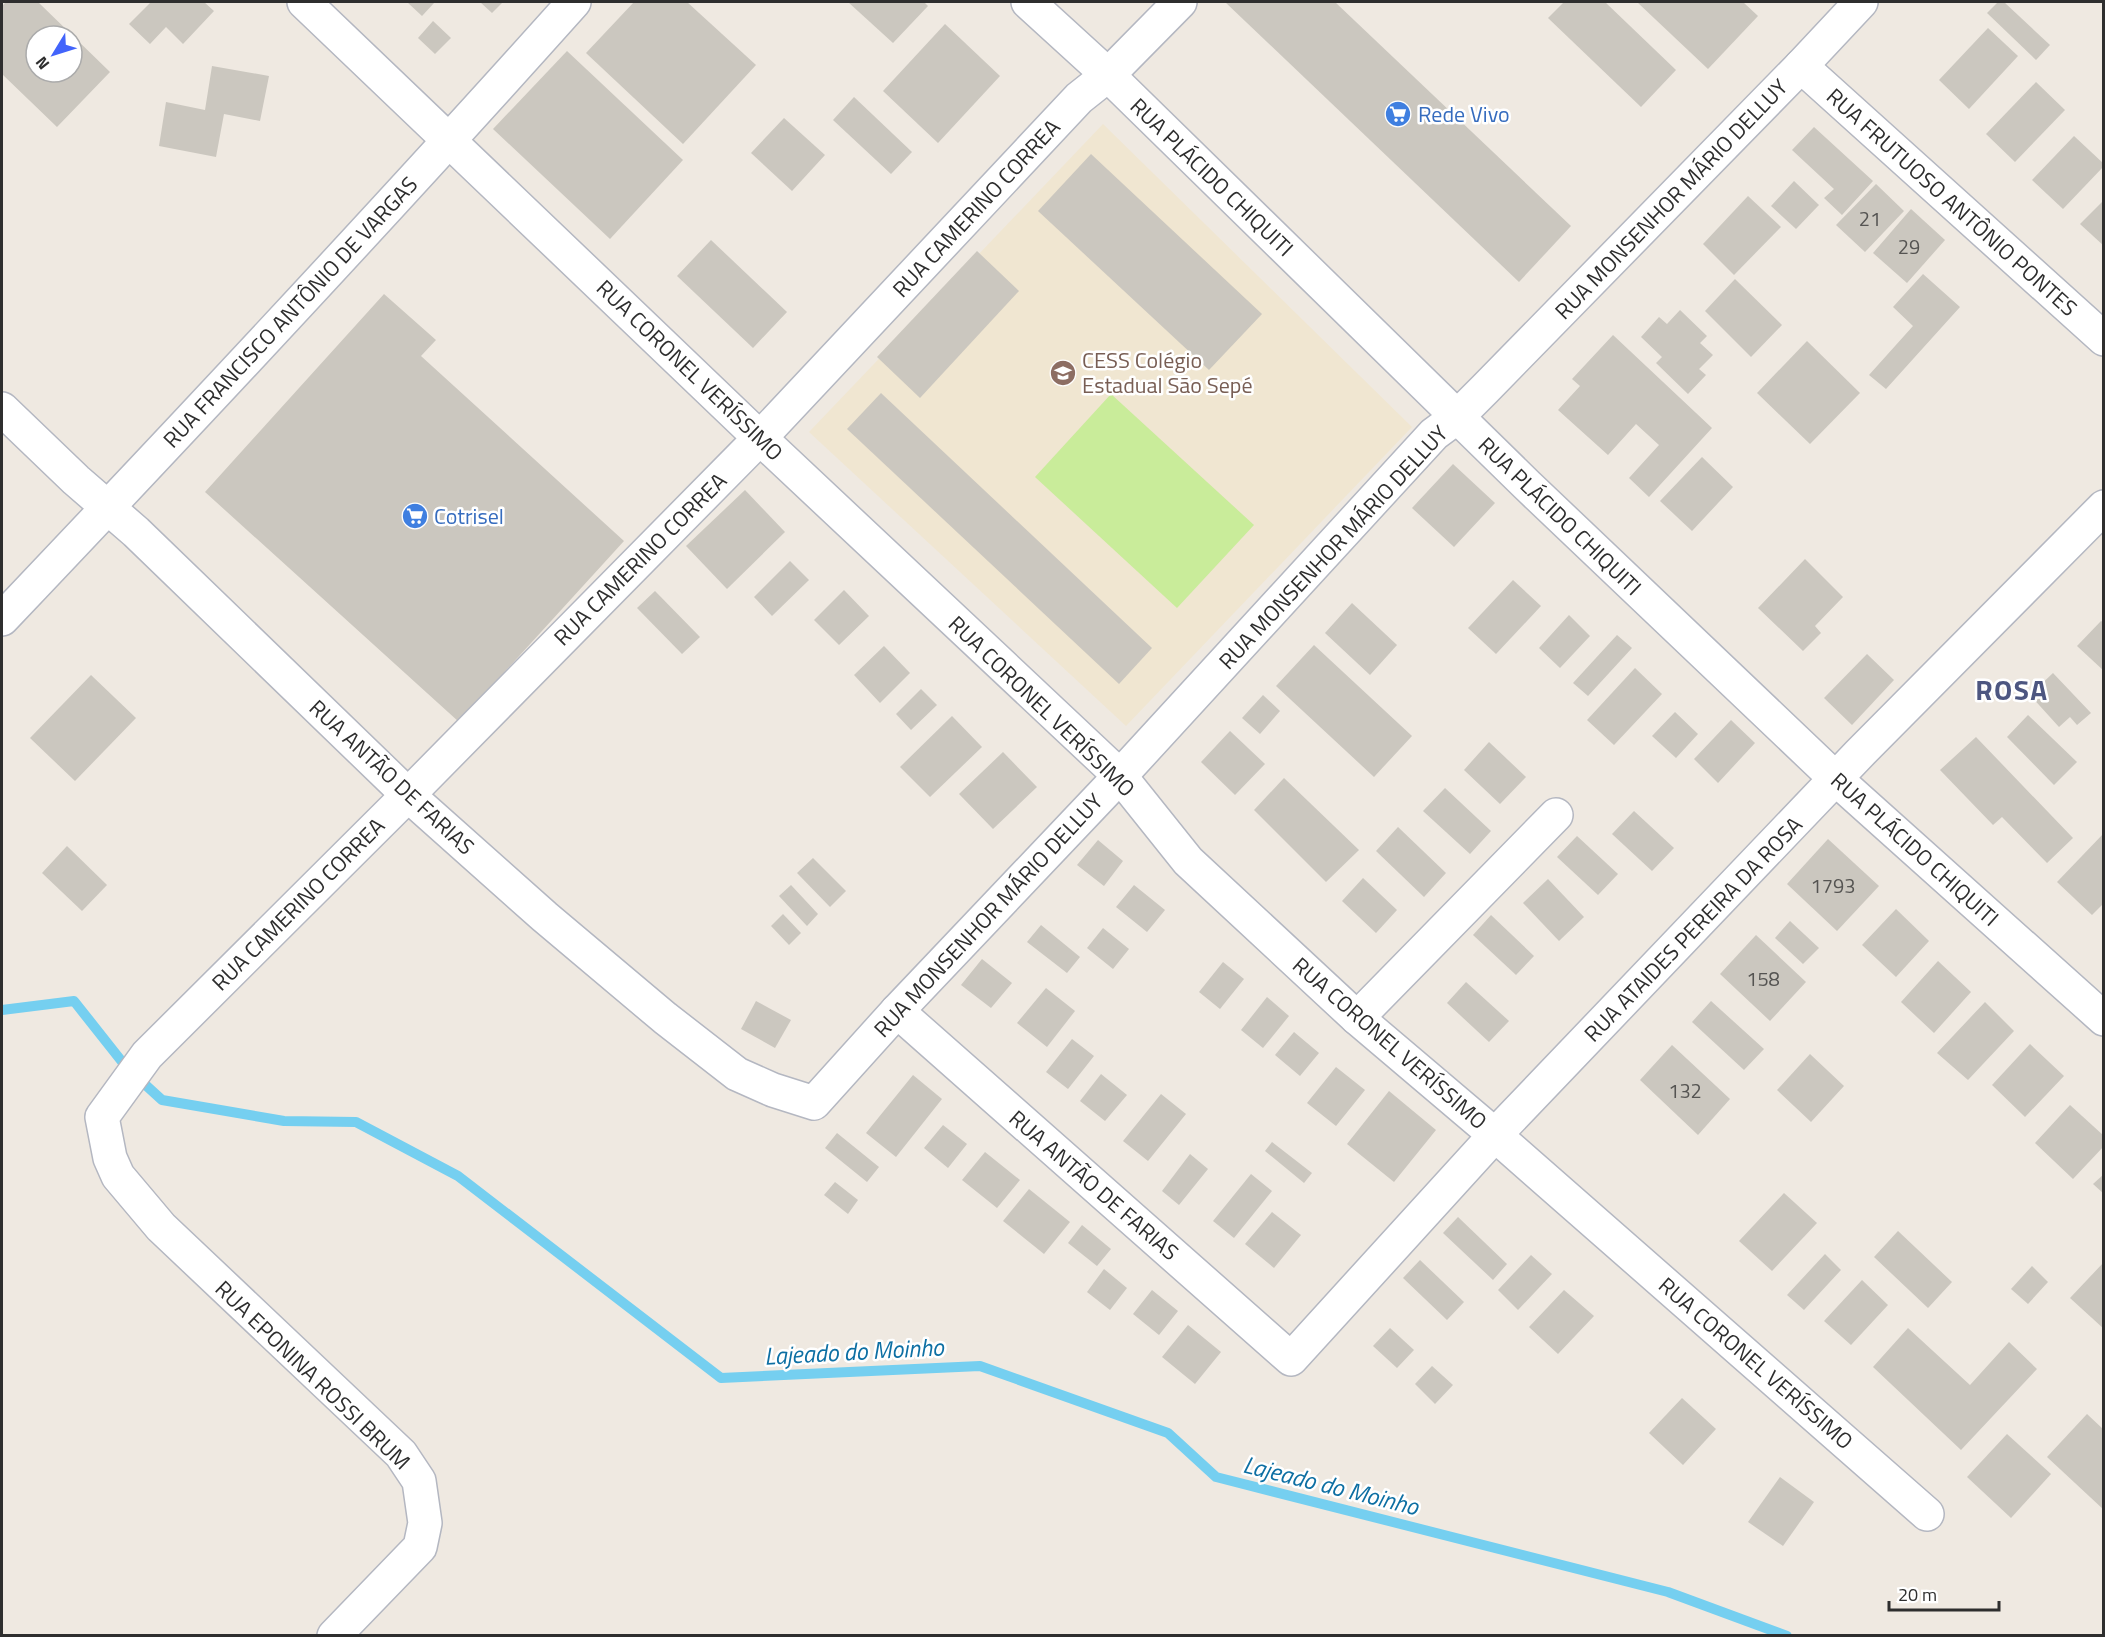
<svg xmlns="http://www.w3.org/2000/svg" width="2105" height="1637" viewBox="0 0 2105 1637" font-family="'Titillium Web',sans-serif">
<rect width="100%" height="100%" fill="#efe9e1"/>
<!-- education -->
<path fill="#f0e6d1" d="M1103,124L1412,427L1126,726L809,432Z"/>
<!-- pitch -->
<path fill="#c9ec9a" d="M1111,394L1254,525L1177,608L1035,477Z"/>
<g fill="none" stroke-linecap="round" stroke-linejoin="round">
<!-- stream -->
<path stroke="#75cff0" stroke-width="10" d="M2,1010L74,1001L127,1068L162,1100L284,1121L356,1122L458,1176L721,1378L980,1366L1168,1433L1216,1477L1668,1592L1787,1636"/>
</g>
<!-- building -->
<g fill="#cbc7bf" fill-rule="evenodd">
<path d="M6,2H38L110,72L57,127L2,74V6ZM36,36H72V72H36Z"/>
<path d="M151,2H204L214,11L183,44L166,27L150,44L129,24Z"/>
<path d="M407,2H435L422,16Z"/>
<path d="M480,2H503L492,13Z"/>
<path d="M634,2H687L756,65L683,144L586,53Z"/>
<path d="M848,2H924L928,6L893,43Z"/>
<path d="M1225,2H1335L1571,226L1519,282Z"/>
<path d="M1564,2H1605L1676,70L1641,107L1548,18Z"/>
<path d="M1637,2H1743L1758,16L1708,69Z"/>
<path d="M1998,2H2004L2050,45L2036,60L1987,13Z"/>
<path d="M433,21L451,38L435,54L418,38Z"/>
<path d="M945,24L1000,76L938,143L883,91Z"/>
<path d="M1988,28L2018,56L1969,109L1939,80Z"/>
<path d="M567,51L683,160L610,239L493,129Z"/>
<path d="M212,66L269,76L260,121L224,114L216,157L159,146L166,102L205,110Z"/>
<path d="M2036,82L2065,110L2015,162L1986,134Z"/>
<path d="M854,97L912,152L891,174L833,120Z"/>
<path d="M784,118L825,155L792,191L751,153Z"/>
<path d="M1814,127L1873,181L1842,215L1824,198L1834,189L1792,150Z"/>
<path d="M2074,136L2104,164V166L2063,209L2032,180Z"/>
<path d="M1091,154L1262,314L1209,370L1038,211Z"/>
<path d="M1794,181L1819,205L1796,229L1771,206Z"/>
<path d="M1876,184L1904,211L1865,252L1836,225Z"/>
<path d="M1748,196L1781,227L1734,275L1703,244Z"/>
<path d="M2104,200V246L2080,224Z"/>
<path d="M1911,209L1945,240L1907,283L1873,253Z"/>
<path d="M711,240L787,312L753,348L677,276Z"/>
<path d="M977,251L1019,291L920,398L877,357Z"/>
<path d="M1923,274L1960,307L1886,389L1869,375L1913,326L1893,307Z"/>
<path d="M1735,279L1782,325L1751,357L1705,311Z"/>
<path d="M384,294L436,340L421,356L624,541L459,722L205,492Z"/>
<path d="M1680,310L1707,336L1700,343L1713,355L1699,369L1706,375L1688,394L1656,363L1662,357L1641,337L1659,317L1667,324Z"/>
<path d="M1613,335L1712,428L1649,497L1629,478L1659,445L1636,424L1608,455L1558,410L1580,386L1572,379Z"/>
<path d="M1807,341L1860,393L1810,444L1757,393Z"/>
<path d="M881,393L1152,648L1119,684L847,429Z"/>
<path d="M1702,457L1733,487L1692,531L1660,501Z"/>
<path d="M1453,464L1495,503L1454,547L1412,508Z"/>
<path d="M745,490L785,532L727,589L686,546Z"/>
<path d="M1805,559L1843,597L1815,626L1821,633L1803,651L1758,608Z"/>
<path d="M790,561L809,580L772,616L754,597Z"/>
<path d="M1513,580L1541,606L1496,654L1468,628Z"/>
<path d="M844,590L869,616L839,645L814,620Z"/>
<path d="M655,591L700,637L682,654L637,608Z"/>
<path d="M1352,603L1397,645L1370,675L1325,633Z"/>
<path d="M1569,615L1590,636L1560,668L1539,648Z"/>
<path d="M2101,621L2104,623V671L2077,646Z"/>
<path d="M1617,635L1632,648L1588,696L1573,683Z"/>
<path d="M1314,645L1412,736L1374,777L1276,686Z"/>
<path d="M884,646L910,673L880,703L854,675Z"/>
<path d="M1867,654L1894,680L1852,725L1824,698Z"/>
<path d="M1635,668L1662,694L1614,745L1587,720Z"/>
<path d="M2053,673L2091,713L2077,725L2070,717L2059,727L2030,695Z"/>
<path d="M91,675L136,718L75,781L30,738Z"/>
<path d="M921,689L937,705L911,730L896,714Z"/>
<path d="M1263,695L1280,711L1260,734L1242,718Z"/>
<path d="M1675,712L1698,734L1676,758L1652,736Z"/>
<path d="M2028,715L2077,762L2054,785L2007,737Z"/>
<path d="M952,716L982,747L930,797L900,767Z"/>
<path d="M1731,720L1755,743L1718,783L1694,759Z"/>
<path d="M1230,731L1265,764L1235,795L1201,762Z"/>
<path d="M1976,737L2073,838L2047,863L2002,817L1993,825L1940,770Z"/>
<path d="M1489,742L1526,777L1500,804L1464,770Z"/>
<path d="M1003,752L1037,787L993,829L959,794Z"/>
<path d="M1284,778L1359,850L1326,882L1254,810Z"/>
<path d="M1445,788L1491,831L1470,854L1423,811Z"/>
<path d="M1634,811L1674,848L1652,871L1612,834Z"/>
<path d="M1398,827L1446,873L1424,897L1376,851Z"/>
<path d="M2104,833V903L2092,915L2057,882Z"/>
<path d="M1577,836L1618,874L1598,895L1557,857Z"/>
<path d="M1828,839L1879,886L1837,931L1787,884Z"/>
<path d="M1098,840L1123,861L1104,886L1077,865Z"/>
<path d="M67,846L107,885L82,911L42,873Z"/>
<path d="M813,858L846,891L830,907L797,873Z"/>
<path d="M1363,878L1397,910L1376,933L1342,901Z"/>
<path d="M1548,879L1584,917L1559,941L1523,903Z"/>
<path d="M791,885L818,914L807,926L779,896Z"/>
<path d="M1134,885L1165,910L1147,932L1116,907Z"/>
<path d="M1896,909L1929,941L1896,977L1862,945Z"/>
<path d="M783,914L801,933L789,945L771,926Z"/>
<path d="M1491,915L1534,956L1516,975L1473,935Z"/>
<path d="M1790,921L1819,948L1803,964L1775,938Z"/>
<path d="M1041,925L1080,957L1067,973L1027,942Z"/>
<path d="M1103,928L1129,949L1113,969L1087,948Z"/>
<path d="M1756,935L1806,982L1770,1021L1720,974Z"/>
<path d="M982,959L1012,983L991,1008L961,985Z"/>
<path d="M1938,961L1971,992L1934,1033L1901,1002Z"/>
<path d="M1223,962L1244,979L1220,1009L1199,992Z"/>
<path d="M1466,982L1509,1021L1489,1042L1447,1003Z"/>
<path d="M1046,988L1075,1011L1047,1047L1017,1023Z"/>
<path d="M1267,997L1289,1016L1263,1048L1241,1030Z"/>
<path d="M756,1001L791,1020L775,1048L741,1029Z"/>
<path d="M1711,1001L1764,1049L1744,1070L1692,1022Z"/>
<path d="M1985,1002L2014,1031L1968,1080L1937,1053Z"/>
<path d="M1294,1032L1319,1053L1300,1076L1275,1055Z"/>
<path d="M1072,1039L1094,1056L1068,1089L1046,1072Z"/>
<path d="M2030,1044L2064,1076L2025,1117L1992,1085Z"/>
<path d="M1672,1045L1730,1099L1698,1135L1640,1080Z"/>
<path d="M1810,1054L1844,1086L1811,1122L1777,1090Z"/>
<path d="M1336,1067L1365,1090L1336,1126L1307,1103Z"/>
<path d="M1101,1074L1127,1095L1105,1121L1080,1101Z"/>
<path d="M913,1075L942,1099L896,1157L866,1133Z"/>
<path d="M1389,1091L1436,1130L1394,1182L1347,1144Z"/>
<path d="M1161,1094L1186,1114L1148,1161L1123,1141Z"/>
<path d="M2070,1105L2104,1136V1146L2073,1179L2035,1143Z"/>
<path d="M943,1125L967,1144L948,1168L924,1148Z"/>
<path d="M837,1133L879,1167L867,1182L825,1148Z"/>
<path d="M1272,1142L1312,1173L1304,1183L1265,1151Z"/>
<path d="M985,1152L1020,1180L997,1208L962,1180Z"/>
<path d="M1190,1154L1208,1169L1179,1205L1162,1191Z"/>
<path d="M1251,1174L1272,1191L1234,1238L1213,1221Z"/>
<path d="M2104,1174V1194L2093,1184Z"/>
<path d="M835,1182L858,1200L848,1214L824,1195Z"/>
<path d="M1029,1189L1070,1222L1044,1254L1003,1221Z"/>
<path d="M1784,1193L1817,1223L1772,1271L1739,1241Z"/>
<path d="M1272,1212L1301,1235L1274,1268L1245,1244Z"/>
<path d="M1458,1217L1507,1264L1493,1280L1443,1233Z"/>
<path d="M1082,1225L1111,1249L1097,1266L1068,1243Z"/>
<path d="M1898,1231L1952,1282L1928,1308L1874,1257Z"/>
<path d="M1825,1254L1841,1270L1804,1310L1787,1295Z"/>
<path d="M1531,1255L1552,1274L1518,1310L1498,1290Z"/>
<path d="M1420,1260L1464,1302L1447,1320L1403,1278Z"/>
<path d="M2104,1262V1329L2070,1298Z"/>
<path d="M2032,1266L2048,1282L2028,1304L2011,1289Z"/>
<path d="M1104,1269L1127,1288L1110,1310L1087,1292Z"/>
<path d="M1862,1280L1888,1305L1851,1345L1824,1321Z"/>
<path d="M1152,1290L1178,1311L1159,1335L1133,1314Z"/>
<path d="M1564,1290L1594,1316L1558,1354L1529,1327Z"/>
<path d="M1188,1325L1221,1352L1195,1384L1162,1357Z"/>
<path d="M1390,1328L1414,1350L1397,1368L1373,1346Z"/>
<path d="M1908,1328L1970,1385L2009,1342L2037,1369L1961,1450L1873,1367Z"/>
<path d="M1432,1366L1453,1385L1435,1404L1415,1384Z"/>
<path d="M1682,1398L1716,1429L1683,1465L1649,1433Z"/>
<path d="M2087,1414L2104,1430V1510L2047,1457Z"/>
<path d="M2007,1434L2051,1474L2011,1518L1967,1477Z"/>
<path d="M1780,1477L1814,1502L1783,1546L1748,1522Z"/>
</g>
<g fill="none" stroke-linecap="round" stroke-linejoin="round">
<!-- minor casing -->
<g stroke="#b4b7c1" stroke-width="36">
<g id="minor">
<path d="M304,2L760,438L1120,776L1188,861L1357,1018L1495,1135L1927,1514"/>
<path d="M1028,2L1108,75L1527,485L1836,779L2104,1019"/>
<path d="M1801,66L2104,339"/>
<path d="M2,409L76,480L136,532L408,795L545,917L665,1018L737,1074L773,1090L814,1103L897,1011L1120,776L1434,434L1457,417L1485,389L1801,66L1861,2"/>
<path d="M2,619C195,416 387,211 574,2"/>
<path d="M897,1011L1291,1359L1495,1135L1859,754L2104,507"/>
<path d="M1357,1018L1556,815"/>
<path d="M334,1636L420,1547L425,1523L419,1481L401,1454L161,1227L118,1176L110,1158L102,1117L147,1055L408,795L760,438L1079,98L1108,75L1180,2"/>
</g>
</g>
<!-- minor -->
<use href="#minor" stroke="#fff" stroke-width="33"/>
</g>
<!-- icons -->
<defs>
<g id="supermarket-disc" transform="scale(1.35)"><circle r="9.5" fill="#3f7fe0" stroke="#fff"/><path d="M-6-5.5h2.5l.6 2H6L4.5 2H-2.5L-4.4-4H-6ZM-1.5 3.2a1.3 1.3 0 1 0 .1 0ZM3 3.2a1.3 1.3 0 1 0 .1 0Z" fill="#fff"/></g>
<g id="school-disc" transform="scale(1.35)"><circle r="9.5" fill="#8d6e63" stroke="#fff"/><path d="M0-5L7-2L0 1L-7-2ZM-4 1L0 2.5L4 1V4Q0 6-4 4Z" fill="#fff"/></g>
</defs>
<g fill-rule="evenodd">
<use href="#supermarket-disc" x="1398" y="114"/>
<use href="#school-disc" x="1063" y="373"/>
<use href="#supermarket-disc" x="415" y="516"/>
</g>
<g text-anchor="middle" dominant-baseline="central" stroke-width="5" stroke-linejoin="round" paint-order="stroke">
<!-- number labels -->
<g font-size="20" fill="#555452">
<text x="1870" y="218">21</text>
<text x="1909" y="246">29</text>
<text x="1833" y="885">1793</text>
<text x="1763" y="978">158</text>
<text x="1685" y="1090">132</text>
</g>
<!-- shop labels -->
<g font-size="22" fill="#366cbe" stroke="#fff" text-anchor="start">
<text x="1418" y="114">Rede Vivo</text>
<text x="434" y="516">Cotrisel</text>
</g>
<!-- street labels -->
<g font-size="22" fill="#2e2e2e" stroke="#fff">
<text transform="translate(1212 177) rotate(44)">RUA PLÁCIDO CHIQUITI</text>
<text transform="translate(1671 199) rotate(-46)">RUA MONSENHOR MÁRIO DELLUY</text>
<text transform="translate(1952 202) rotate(42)">RUA FRUTUOSO ANTÔNIO PONTES</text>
<text transform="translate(976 208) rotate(-47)">RUA CAMERINO CORREA</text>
<text transform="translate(290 312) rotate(-47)">RUA FRANCISCO ANTÔNIO DE VARGAS</text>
<text transform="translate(690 370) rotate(44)">RUA CORONEL VERÍSSIMO</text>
<text transform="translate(1560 516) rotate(44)">RUA PLÁCIDO CHIQUITI</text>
<text transform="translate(1333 547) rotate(-47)">RUA MONSENHOR MÁRIO DELLUY</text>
<text transform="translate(640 559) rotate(-45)">RUA CAMERINO CORREA</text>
<text transform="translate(1042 706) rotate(44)">RUA CORONEL VERÍSSIMO</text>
<text transform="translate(392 777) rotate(43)">RUA ANTÃO DE FARIAS</text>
<text transform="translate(1915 849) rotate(42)">RUA PLÁCIDO CHIQUITI</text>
<text transform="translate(298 904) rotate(-45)">RUA CAMERINO CORREA</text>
<text transform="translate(988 915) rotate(-47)">RUA MONSENHOR MÁRIO DELLUY</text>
<text transform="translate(1693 929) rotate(-46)">RUA ATAIDES PEREIRA DA ROSA</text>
<text transform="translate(1390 1043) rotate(41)">RUA CORONEL VERÍSSIMO</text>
<text transform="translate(1094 1185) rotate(41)">RUA ANTÃO DE FARIAS</text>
<text transform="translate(1756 1363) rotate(41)">RUA CORONEL VERÍSSIMO</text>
<text transform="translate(313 1375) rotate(44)">RUA EPONINA ROSSI BRUM</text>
</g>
<!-- education labels -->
<g font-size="22" fill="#785e54" stroke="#fff" text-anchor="start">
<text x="1082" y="360">CESS Colégio<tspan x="1082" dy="25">Estadual São Sepé</tspan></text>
</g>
<!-- water labels -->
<g font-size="24" font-style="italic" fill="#0d6fa3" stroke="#fff">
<text transform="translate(854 1351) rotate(-3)">Lajeado do Moinho</text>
<text transform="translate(1331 1485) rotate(14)">Lajeado do Moinho</text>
</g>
<!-- district labels -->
<g font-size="28" font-weight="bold" letter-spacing="1.5" fill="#4d5680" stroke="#fff">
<text x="2012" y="689">ROSA</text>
</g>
</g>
<!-- border -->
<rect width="2105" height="1637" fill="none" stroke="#2e2e2e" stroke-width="6"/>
<!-- north arrow -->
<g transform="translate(54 54) rotate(232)"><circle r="28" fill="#ffffff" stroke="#ababab" stroke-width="1.5"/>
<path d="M0-4.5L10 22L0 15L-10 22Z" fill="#4264fb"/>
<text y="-9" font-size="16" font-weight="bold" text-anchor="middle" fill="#2e2e2e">N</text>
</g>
<!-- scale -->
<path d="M1889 1601v9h110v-9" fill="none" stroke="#2e2e2e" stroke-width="3"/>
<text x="1898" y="1601" font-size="18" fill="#2e2e2e" stroke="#ffffff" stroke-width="4.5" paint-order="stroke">20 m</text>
</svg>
